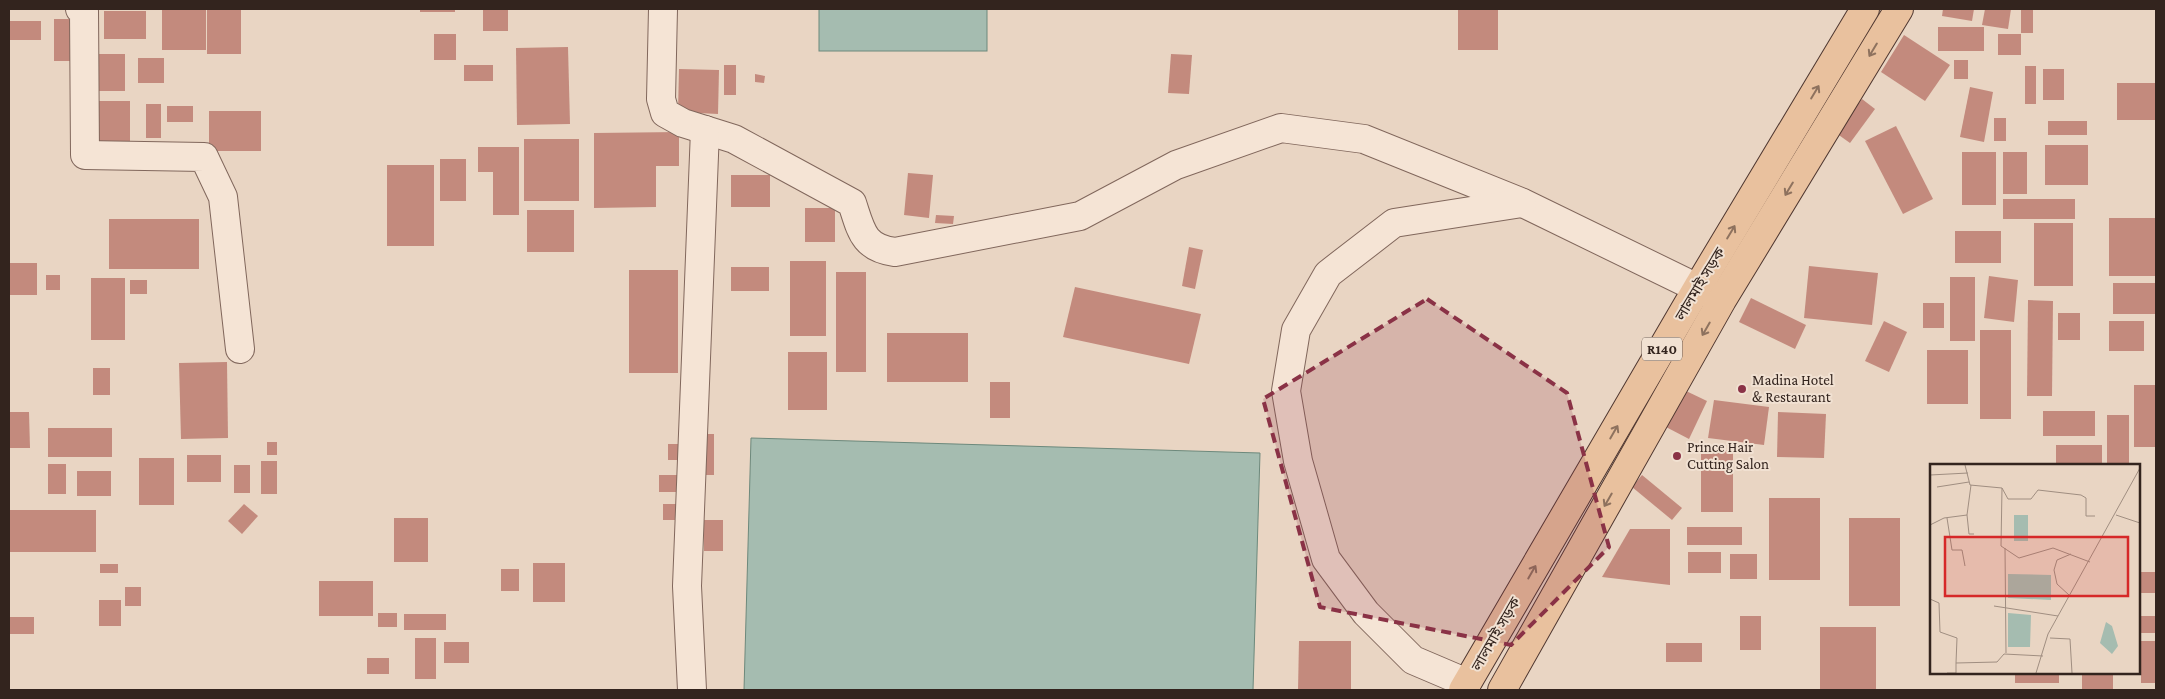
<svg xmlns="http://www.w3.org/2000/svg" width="2165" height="699" viewBox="0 0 2165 699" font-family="'Crimson Pro','Noto Sans Bengali',serif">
<rect width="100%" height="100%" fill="#e9d5c3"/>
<!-- water -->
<g fill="#a5bcb0" stroke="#6d897c">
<rect x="819" y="9" width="168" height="42"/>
<path d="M751,438L1260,453L1253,690H744Z"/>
</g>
<!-- building -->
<g fill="#c38a7d">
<rect x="162" y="9" width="44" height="41"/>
<rect x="207" y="9" width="34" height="45"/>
<rect x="420" y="9" width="35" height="3"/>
<rect x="483" y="9" width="25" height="22"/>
<rect x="1458" y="9" width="40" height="41"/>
<path d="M1943,9H1974L1972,21L1942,16Z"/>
<path d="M1985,9H2011L2008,29L1982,25Z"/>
<rect x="2021" y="9" width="12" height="24"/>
<rect x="104" y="11" width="42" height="28"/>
<rect x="54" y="19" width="21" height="42"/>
<rect x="9" y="21" width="32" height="19"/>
<rect x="1938" y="27" width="46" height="24"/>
<rect x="434" y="34" width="22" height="26"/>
<rect x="1998" y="34" width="23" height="21"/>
<path d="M1904,35L1950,65L1925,101L1881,72Z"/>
<path d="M568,47L570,124L517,125L516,48Z"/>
<rect x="94" y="54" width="31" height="37"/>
<path d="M1171,54L1192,55L1189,94L1168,93Z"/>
<rect x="138" y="58" width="26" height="25"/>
<rect x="1954" y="60" width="14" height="19"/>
<rect x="464" y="65" width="29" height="16"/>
<rect x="724" y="65" width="12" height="30"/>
<rect x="2025" y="66" width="11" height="38"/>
<path d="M679,69L719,70L718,114L678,112Z"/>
<rect x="2043" y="69" width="21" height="31"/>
<path d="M755,74L765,76L764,83L755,82Z"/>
<rect x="2117" y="83" width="39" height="37"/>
<path d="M1970,87L1993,92L1984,142L1960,137Z"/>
<path d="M1862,99L1875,109L1850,143L1836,133Z"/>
<rect x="98" y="101" width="32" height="42"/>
<rect x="146" y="104" width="15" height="34"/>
<rect x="167" y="106" width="26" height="16"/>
<rect x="209" y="111" width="52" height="40"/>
<rect x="1994" y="118" width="12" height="23"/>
<rect x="2048" y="121" width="39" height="14"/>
<path d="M1896,126L1933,199L1903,214L1865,141Z"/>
<path d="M679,132V166H656V207L594,208V133Z"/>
<rect x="524" y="139" width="55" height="62"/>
<rect x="2045" y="145" width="43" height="40"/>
<path d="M478,147H519V215H493V172H478Z"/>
<rect x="1962" y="152" width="34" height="53"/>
<rect x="2003" y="152" width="24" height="42"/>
<rect x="440" y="159" width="26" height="42"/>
<rect x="387" y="165" width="47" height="81"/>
<path d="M908,173L933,175L929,218L904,215Z"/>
<rect x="731" y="175" width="39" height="32"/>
<rect x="2003" y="199" width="72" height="20"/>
<rect x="805" y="208" width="30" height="34"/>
<rect x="527" y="210" width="47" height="42"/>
<path d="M936,215L954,216L953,224L935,223Z"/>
<rect x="2109" y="218" width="47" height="58"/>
<rect x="109" y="219" width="90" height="50"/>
<rect x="2034" y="223" width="39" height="63"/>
<rect x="1955" y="231" width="46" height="32"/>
<path d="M1189,247L1203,250L1195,289L1182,286Z"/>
<rect x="790" y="261" width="36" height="75"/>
<rect x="9" y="263" width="28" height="32"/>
<path d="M1809,266L1878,273L1872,325L1804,318Z"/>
<rect x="731" y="267" width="38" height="24"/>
<rect x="629" y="270" width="49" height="103"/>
<rect x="836" y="272" width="30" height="100"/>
<rect x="46" y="275" width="14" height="15"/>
<path d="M1989,276L2018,280L2014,322L1984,318Z"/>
<rect x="1950" y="277" width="25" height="64"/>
<rect x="91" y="278" width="34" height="62"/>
<rect x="130" y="280" width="17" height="14"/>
<rect x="2113" y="283" width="43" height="31"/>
<path d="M1075,287L1201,314L1189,364L1063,337Z"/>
<path d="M1751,298L1806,325L1795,349L1739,322Z"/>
<path d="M2028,300L2053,301L2052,396H2027Z"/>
<rect x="1923" y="303" width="21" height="25"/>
<rect x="2058" y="313" width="22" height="27"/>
<path d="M1884,321L1907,332L1889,372L1865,361Z"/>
<rect x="2109" y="321" width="35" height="30"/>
<rect x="1980" y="330" width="31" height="89"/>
<rect x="887" y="333" width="81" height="49"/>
<rect x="1927" y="350" width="41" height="54"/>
<rect x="788" y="352" width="39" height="58"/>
<path d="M227,362L228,438L181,439L179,363Z"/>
<rect x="93" y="368" width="17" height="27"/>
<rect x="990" y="382" width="20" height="36"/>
<rect x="2134" y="385" width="22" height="62"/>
<path d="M1684,390L1707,401L1689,439L1666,427Z"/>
<path d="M1714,400L1769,407L1764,445L1708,438Z"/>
<rect x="2043" y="411" width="52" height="25"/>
<path d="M9,412H29L30,448H9Z"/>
<path d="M1778,412L1826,414L1824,458L1777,457Z"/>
<rect x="2107" y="415" width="22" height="50"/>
<rect x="48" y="428" width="64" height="29"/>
<rect x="699" y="434" width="15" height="41"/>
<rect x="267" y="442" width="10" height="13"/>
<rect x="668" y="444" width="22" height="16"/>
<rect x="2056" y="445" width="46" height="20"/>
<rect x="1701" y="450" width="32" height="62"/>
<rect x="187" y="455" width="34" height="27"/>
<rect x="139" y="458" width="35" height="47"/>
<rect x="261" y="461" width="16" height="33"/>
<rect x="48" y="464" width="18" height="30"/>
<rect x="234" y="465" width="16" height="28"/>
<rect x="77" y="471" width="34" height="25"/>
<rect x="659" y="475" width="18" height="17"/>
<path d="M1642,475L1682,508L1672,520L1632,487Z"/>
<rect x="1769" y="498" width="51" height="82"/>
<path d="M244,504L258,516L242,534L228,521Z"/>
<rect x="663" y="504" width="17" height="16"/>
<rect x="9" y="510" width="87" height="42"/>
<rect x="394" y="518" width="34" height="44"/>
<rect x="1849" y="518" width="51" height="88"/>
<rect x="704" y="520" width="19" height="31"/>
<rect x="1687" y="527" width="55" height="18"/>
<path d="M1630,529H1670V585L1602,577Z"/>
<rect x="1688" y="552" width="33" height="21"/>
<rect x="1730" y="554" width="27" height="25"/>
<rect x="533" y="563" width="32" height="39"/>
<rect x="100" y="564" width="18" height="9"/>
<rect x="501" y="569" width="18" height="22"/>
<rect x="2139" y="572" width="17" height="21"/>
<rect x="319" y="581" width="54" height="35"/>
<rect x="125" y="587" width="16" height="19"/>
<rect x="99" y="600" width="22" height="26"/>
<rect x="378" y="613" width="19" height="14"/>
<rect x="404" y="614" width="42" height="16"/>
<rect x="1740" y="616" width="21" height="34"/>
<rect x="2139" y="616" width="17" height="17"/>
<rect x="9" y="617" width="25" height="17"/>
<rect x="1820" y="627" width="56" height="63"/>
<rect x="415" y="638" width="21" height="41"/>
<path d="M1299,641H1351V690H1298Z"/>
<rect x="2141" y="641" width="15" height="42"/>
<rect x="444" y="642" width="25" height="21"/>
<rect x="1666" y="643" width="36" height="19"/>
<rect x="367" y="658" width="22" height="16"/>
<rect x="2015" y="673" width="44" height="10"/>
<rect x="2082" y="673" width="31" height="17"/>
</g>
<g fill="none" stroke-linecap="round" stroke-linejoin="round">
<!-- street casing -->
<g stroke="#81675c" stroke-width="30">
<g id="street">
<path d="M80,9L84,11L85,155L204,157L223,197L240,349"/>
<path d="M663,9L661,99L665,113L683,123L734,139L852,203C861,230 863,248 895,252L1080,216L1176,165L1281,128L1364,139L1523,203L1718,298"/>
<path d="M1467,683L1413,660L1366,613L1326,559L1298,461L1286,391L1296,330L1328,274L1394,223L1522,203"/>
<path d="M692,690L687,586L705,130"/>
</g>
</g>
<!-- primary casing -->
<g stroke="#4f3730" stroke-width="30">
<g id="primary">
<path d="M1463,690L1698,287L1865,9"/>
<path d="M1502,690L1722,300L1899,9"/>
</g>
</g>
<!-- street -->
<use href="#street" stroke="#f5e4d5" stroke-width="28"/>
<!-- primary -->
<use href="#primary" stroke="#e9c19e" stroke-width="28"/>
</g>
<!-- one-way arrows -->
<defs><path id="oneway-shaft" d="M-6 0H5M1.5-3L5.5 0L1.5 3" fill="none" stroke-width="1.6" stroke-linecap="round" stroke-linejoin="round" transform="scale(1.25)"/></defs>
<g stroke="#8e725e">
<use href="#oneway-shaft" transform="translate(1873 50) rotate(121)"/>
<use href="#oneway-shaft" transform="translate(1815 92) rotate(-59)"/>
<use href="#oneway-shaft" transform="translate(1789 189) rotate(121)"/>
<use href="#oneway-shaft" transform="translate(1731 232) rotate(-59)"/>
<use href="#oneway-shaft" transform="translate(1706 329) rotate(120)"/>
<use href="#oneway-shaft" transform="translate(1614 432) rotate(-60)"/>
<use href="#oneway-shaft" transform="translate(1608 500) rotate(120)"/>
<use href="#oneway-shaft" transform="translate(1532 572) rotate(-60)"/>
</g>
<!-- marked area -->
<path fill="#8a3246" fill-opacity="0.2" stroke="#8a3246" stroke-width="4" stroke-dasharray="10 6" stroke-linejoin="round" d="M1427,299L1567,393L1609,547L1511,645L1320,607L1263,399Z"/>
<!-- markers -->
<g fill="#8a3246" stroke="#f1e1d2" stroke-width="2">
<circle cx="1742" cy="389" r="5"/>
<circle cx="1677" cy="456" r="5"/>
</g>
<g text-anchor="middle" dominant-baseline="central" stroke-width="4" stroke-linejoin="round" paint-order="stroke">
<!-- shield labels -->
<rect fill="#f1e1d2" stroke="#6c5d54" stroke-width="1" x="1642" y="337.5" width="40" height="23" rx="4"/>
<g font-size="14" font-weight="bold" fill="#33241e">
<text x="1662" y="349">R140</text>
</g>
<!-- street labels -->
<g font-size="15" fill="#33241e" stroke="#f1e1d2">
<text transform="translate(1700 284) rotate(-59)">লালমাই সড়ক</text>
<text transform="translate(1496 634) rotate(-60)">লালমাই সড়ক</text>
</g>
<!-- poi labels -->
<g font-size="15" fill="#33241e" stroke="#f1e1d2" text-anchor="start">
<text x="1752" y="380">Madina Hotel<tspan x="1752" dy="17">&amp; Restaurant</tspan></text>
<text x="1687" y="447">Prince Hair<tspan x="1687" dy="17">Cutting Salon</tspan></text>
</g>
</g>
<!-- overview -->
<g transform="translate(1930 464)">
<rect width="210" height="210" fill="#e9d5c3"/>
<path d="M84,51H98V77H84ZM78,110L121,111V136L78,134ZM78,149L101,151L100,183H78ZM176,158L182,162L188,182L182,190L170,179Z" fill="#a5bcb0"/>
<path fill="none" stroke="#a08e81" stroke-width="1" d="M35,1L40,21L72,24L71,82L89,94L123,84L160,98M0,11L38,9M7,23L39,18M72,24L78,35H101L108,26L151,31L156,34V52H165M37,51L39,70H44M186,51L210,59M17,54L22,86H32L35,102M0,61L14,54L37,51L41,21M75,84L76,189M139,131L127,120L124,106L127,96L141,90M0,135L9,139L10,168L27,174L26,199M64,142L128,152M120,174L140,175L142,209M17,209H26V199L67,198L74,190L113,192M106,209L118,170L210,4"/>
<path fill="#d62828" fill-opacity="0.15" stroke="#d62828" stroke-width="2.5" d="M15,73H198V132H15Z"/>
<rect width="210" height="210" fill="none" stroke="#33241e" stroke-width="2.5"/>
</g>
<!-- border -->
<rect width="2165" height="699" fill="none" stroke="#33241e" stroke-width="20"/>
</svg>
